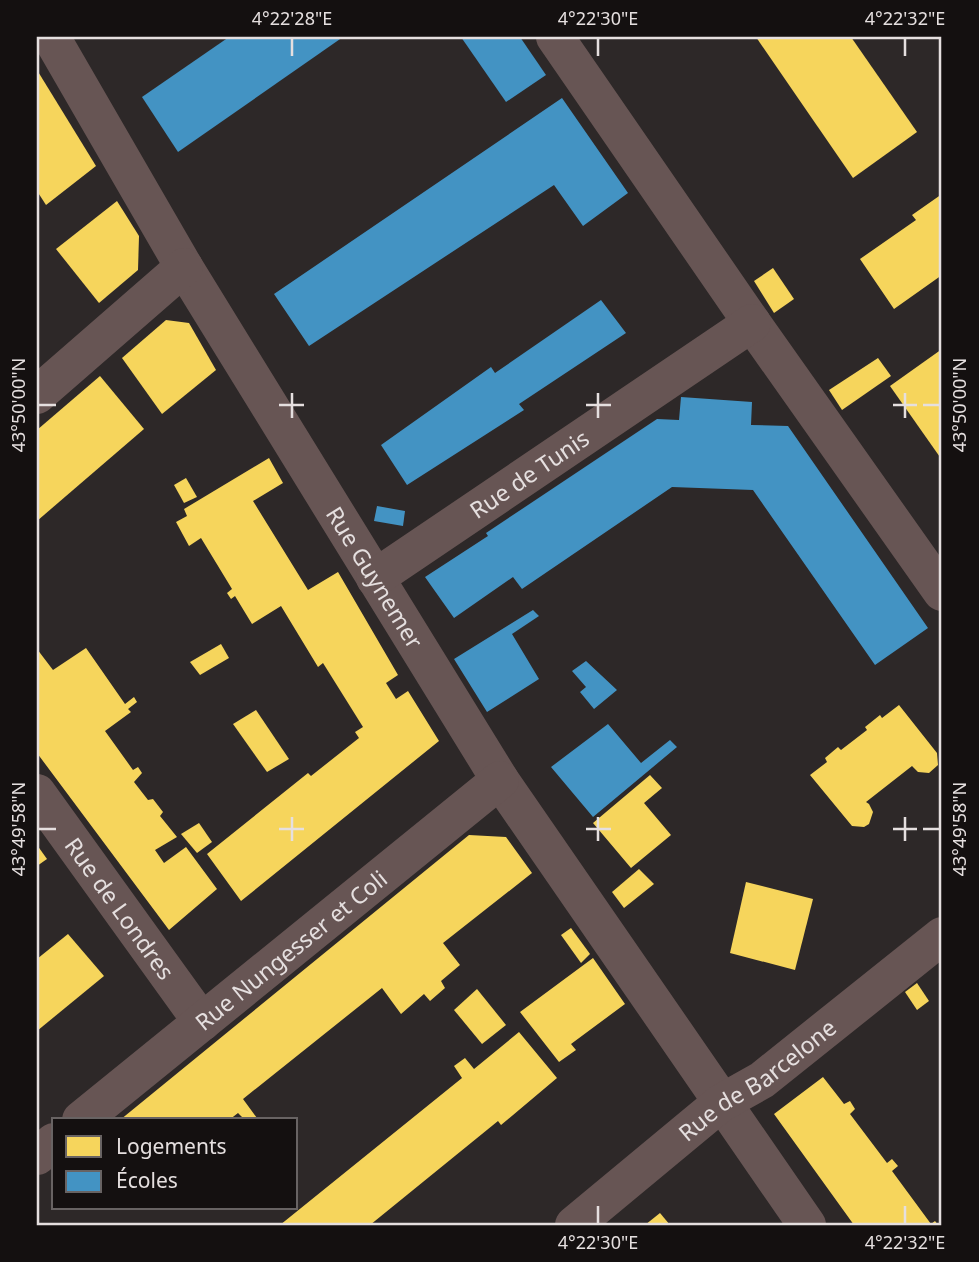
<svg xmlns="http://www.w3.org/2000/svg" width="979" height="1262" viewBox="0 0 979 1262" font-family="'Noto Sans',sans-serif">
<rect width="100%" height="100%" fill="#2d2828"/>
<!-- homes -->
<g fill="#f6d55c">
<path d="M756,37H851L917,132L853,178Z"/>
<path d="M37,70L96,166L46,205L37,191Z"/>
<path d="M942,194V275L894,309L860,259L916,220L912,215Z"/>
<path d="M117,201L139,236L138,270L99,303L56,249Z"/>
<path d="M773,268L794,299L774,313L754,281Z"/>
<path d="M166,320L189,323L216,370L162,414L122,358Z"/>
<path d="M942,349V460L890,386Z"/>
<path d="M878,358L891,376L842,410L829,390Z"/>
<path d="M100,376L144,429L37,521V430Z"/>
<path d="M269,458L283,483L253,501L308,590L338,572L398,675L386,683L396,699L408,691L439,741L241,901L207,854L308,773L311,776L359,738L355,732L363,727L323,663L318,667L281,606L252,624L235,596L231,599L227,593L232,589L201,538L189,546L176,522L187,516L184,509Z"/>
<path d="M186,478L197,497L184,503L174,485Z"/>
<path d="M221,644L229,658L200,675L190,662Z"/>
<path d="M86,648L125,704L134,697L137,702L128,709L131,712L105,731L133,770L138,767L142,773L134,782L148,800L153,799L163,812L160,816L177,837L155,850L164,863L186,847L217,889L169,930L37,753V649L53,670Z"/>
<path d="M899,705L937,753L938,765L929,773L918,772L912,766L866,802L869,804L873,812L869,824L864,827L852,826L810,775L827,762L825,758L838,747L841,750L867,730L865,727L880,715L882,718Z"/>
<path d="M256,710L289,759L267,772L233,724Z"/>
<path d="M650,775L662,788L644,803L671,835L631,868L593,823Z"/>
<path d="M199,823L212,842L197,853L181,834Z"/>
<path d="M469,835L506,837L532,873L443,943L460,965L441,981L445,988L430,1001L424,994L401,1014L382,988L243,1099L257,1118L255,1120H245L238,1113L229,1120H120Z"/>
<path d="M37,845L47,859L37,866Z"/>
<path d="M639,869L654,884L624,908L612,892Z"/>
<path d="M746,882L813,899L795,970L730,953Z"/>
<path d="M571,928L590,954L581,963L561,935Z"/>
<path d="M68,934L104,976L37,1031V959Z"/>
<path d="M593,958L625,1004L571,1044L576,1050L559,1062L520,1012Z"/>
<path d="M917,983L929,1001L917,1010L905,992Z"/>
<path d="M477,989L506,1025L482,1044L454,1010Z"/>
<path d="M519,1032L557,1078L501,1125L498,1121L370,1225H280L462,1078L454,1066L465,1058L474,1069Z"/>
<path d="M823,1077L844,1104L850,1101L855,1109L850,1114L887,1163L892,1159L898,1166L892,1171L931,1224L935,1221L938,1225H854L774,1114Z"/>
<path d="M660,1213L670,1225H645Z"/>
</g>
<!-- schools -->
<g fill="#4393c3">
<path d="M229,37H343L178,152L142,97Z"/>
<path d="M461,37H520L546,75L506,102Z"/>
<path d="M562,98L628,193L583,226L554,185L309,346L274,294Z"/>
<path d="M601,300L626,333L519,404L524,410L407,485L381,445L491,367L495,373Z"/>
<path d="M681,397L752,402L751,425L788,426L928,628L875,665L753,490L672,487L522,589L513,577L454,618L425,577L488,536L486,533L657,419L679,420Z"/>
<path d="M377,506L405,511L403,526L374,521Z"/>
<path d="M533,610L539,616L512,634L539,679L487,712L454,659Z"/>
<path d="M586,661L617,690L594,709L580,692L586,687L572,671Z"/>
<path d="M608,724L641,763L670,740L677,747L593,817L551,767Z"/>
</g>
<g fill="none" stroke-linecap="round" stroke-linejoin="round">
<!-- street -->
<g stroke="#675554" stroke-width="38">
<path id="s1" d="M51,37L184,267L500,780L807,1225"/>
<path d="M555,37L752,323L942,592"/>
<path d="M37,395L184,267"/>
<path id="s2" d="M375,578L752,323"/>
<path id="s3" d="M37,793L202,1022"/>
<path id="s4" d="M81,1120L500,780"/>
<path d="M37,1156L54,1142"/>
<path id="s5" d="M574,1225L721,1103L762,1080L942,936"/>
</g>
</g>
<!-- ticks -->
<path fill="none" stroke="#e5dfdf" stroke-width="2.5" d="M292,38V56M598,38V56M905,38V56M292,393V418M598,393V418M905,393V418M38,405H56M279,405H304M586,405H611M893,405H917M923,405H940M292,817V841M598,817V841M905,817V841M38,829H56M279,829H304M586,829H611M893,829H917M923,829H940M598,1206V1224M905,1206V1224"/>
<g text-anchor="middle" dominant-baseline="central" stroke-width="7" stroke-linejoin="round" paint-order="stroke">
<!-- street labels -->
<g font-size="23" fill="#e5dfdf" stroke="#141010">
<text stroke="none"><textPath href="#s2" startOffset="186">Rue de Tunis</textPath></text>
<text stroke="none"><textPath href="#s1" startOffset="630">Rue Guynemer</textPath></text>
<text stroke="none"><textPath href="#s3" startOffset="142">Rue de Londres</textPath></text>
<text stroke="none"><textPath href="#s4" startOffset="270">Rue Nungesser et Coli</textPath></text>
<text stroke="none"><textPath href="#s5" startOffset="234">Rue de Barcelone</textPath></text>
</g>
</g>
<!-- border -->
<rect width="979" height="1262" fill="none" stroke="#141010" stroke-width="77"/>
<!-- legend -->
<rect x="52" y="1118" width="245" height="91" fill="#141010" stroke="#686363" stroke-width="2"/>
<rect x="66" y="1136" width="35" height="21" fill="#f6d55c" stroke="#686363" stroke-width="2"/>
<text x="116" y="1154" font-size="21" fill="#e5dfdf">Logements</text>
<rect x="66" y="1171" width="35" height="21" fill="#4393c3" stroke="#686363" stroke-width="2"/>
<text x="116" y="1188" font-size="21" fill="#e5dfdf">Écoles</text>
<rect x="38" y="38" width="902" height="1186" fill="none" stroke="#e5dfdf" stroke-width="2.5"/>
<g font-size="18" text-anchor="middle" fill="#e5dfdf">
<text x="292" y="25">4°22'28"E</text>
<text x="598" y="25">4°22'30"E</text>
<text x="905" y="25">4°22'32"E</text>
<text transform="translate(19 405) rotate(-90)" y="6">43°50'00"N</text>
<text transform="translate(960 405) rotate(-90)" y="6">43°50'00"N</text>
<text transform="translate(19 829) rotate(-90)" y="6">43°49'58"N</text>
<text transform="translate(960 829) rotate(-90)" y="6">43°49'58"N</text>
<text x="598" y="1249">4°22'30"E</text>
<text x="905" y="1249">4°22'32"E</text>
</g>
</svg>
